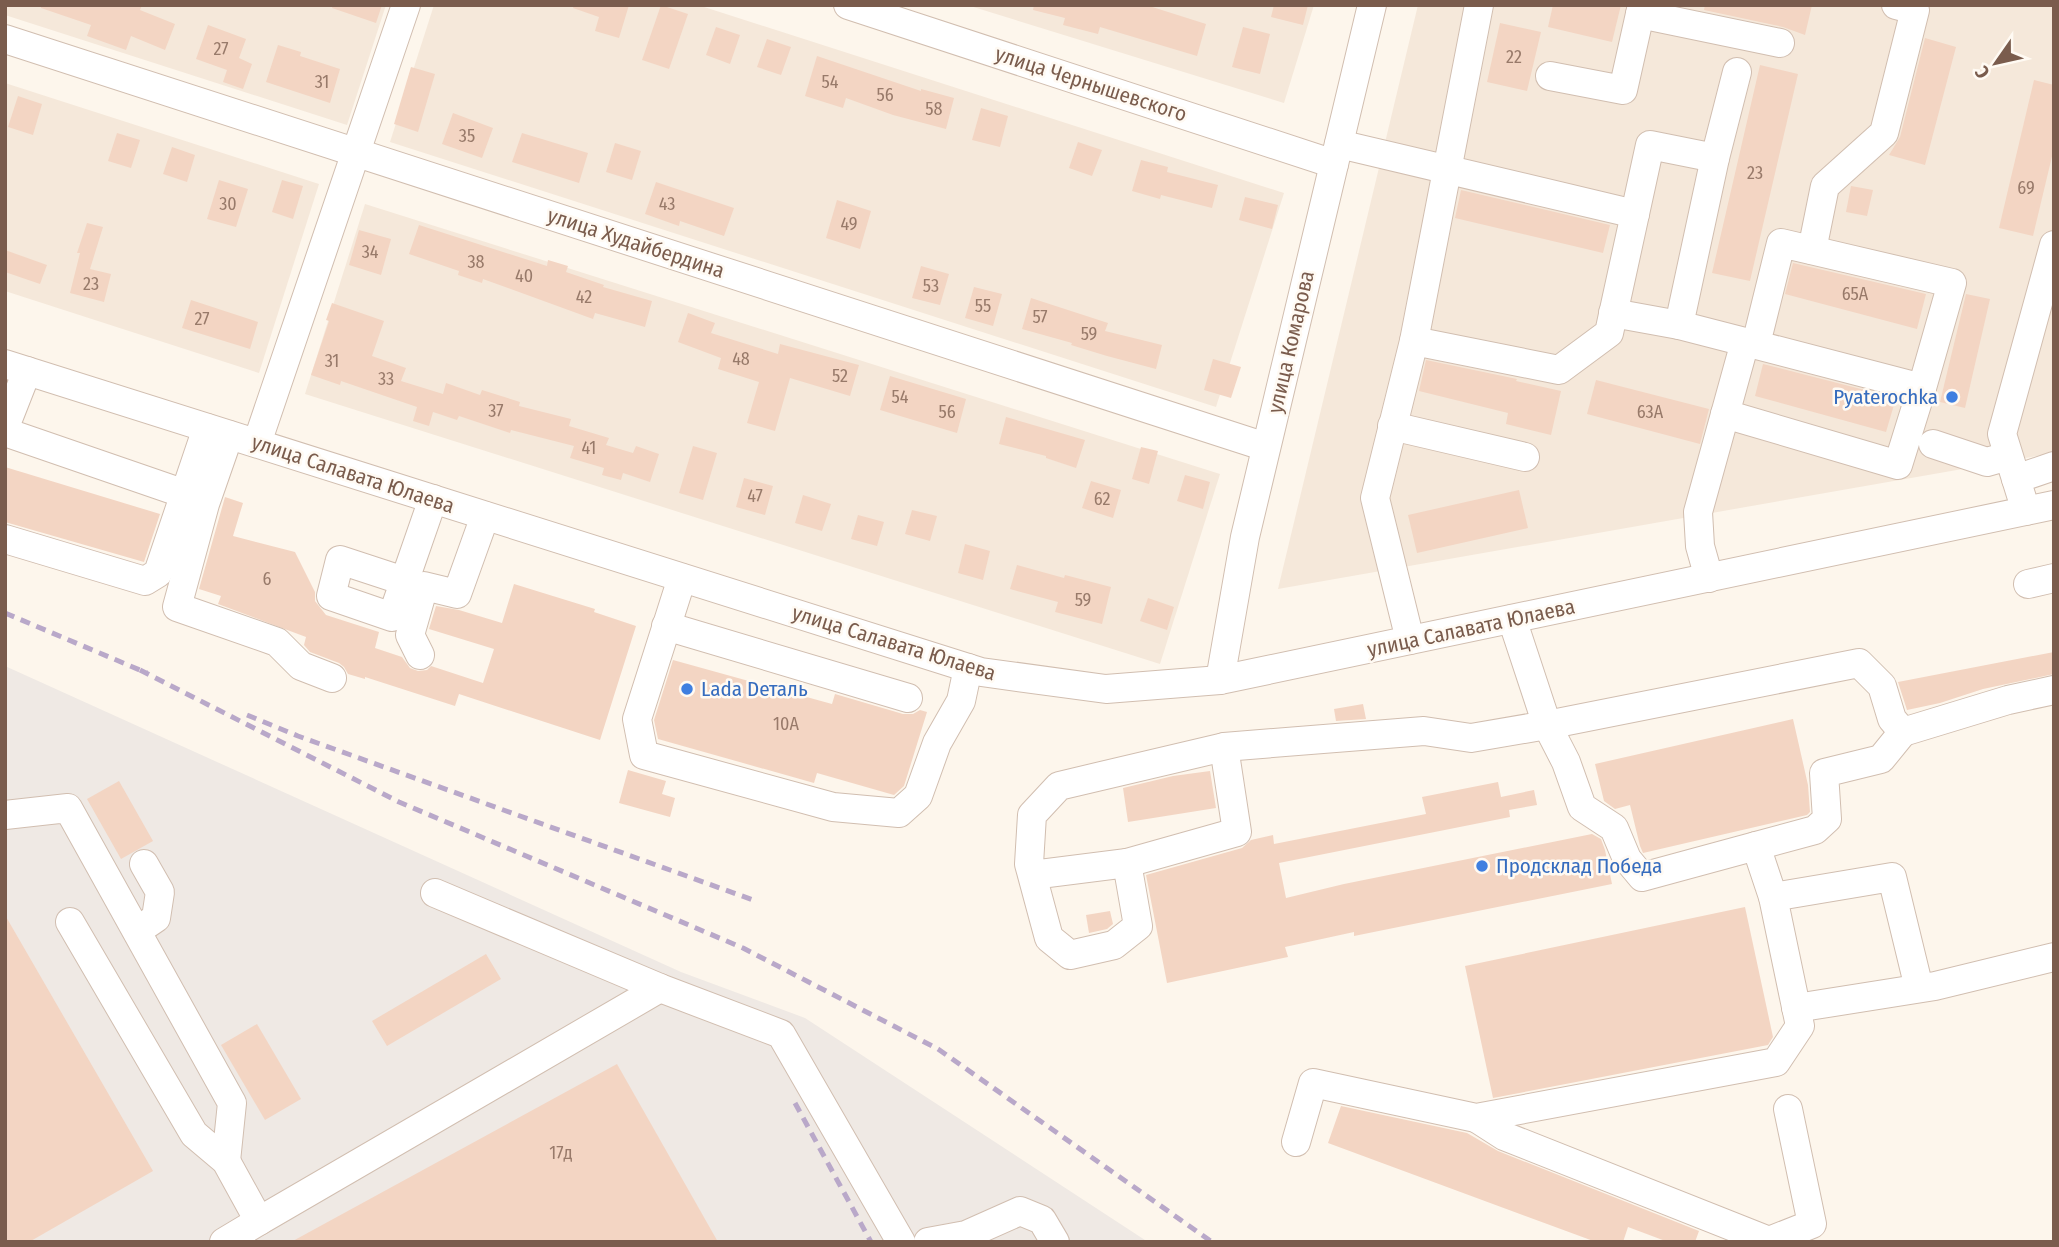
<svg xmlns="http://www.w3.org/2000/svg" width="2059" height="1247" viewBox="0 0 2059 1247" font-family="'Fira Sans Condensed',sans-serif">
<rect width="100%" height="100%" fill="#fdf6ec"/>
<!-- residential -->
<g fill="#f5e8da">
<path d="M5,5H386L347,125L5,15Z"/>
<path d="M434,5H698L1284,193L1216,407L390,142Z"/>
<path d="M967,5H1314L1284,103Z"/>
<path d="M1418,5H2054V453L1278,589Z"/>
<path d="M5,83L319,184L259,373L5,291Z"/>
<path d="M365,204L1220,474L1160,664L305,394Z"/>
</g>
<!-- industrial -->
<path fill="#efe9e4" d="M5,666L681,972L805,1018L1148,1242H5Z"/>
<!-- building -->
<g fill="#f3d5c3">
<path d="M41,5H142L140,10L175,24L165,50L131,36L126,50L87,36L91,25L41,8Z"/>
<path d="M333,5H382L376,23L332,8Z"/>
<path d="M574,5H629L619,38L595,31L599,17L573,8Z"/>
<path d="M661,5L688,14L669,69L642,60Z"/>
<path d="M1034,5H1146L1206,24L1197,56L1100,27L1098,34L1063,25L1065,18L1033,10Z"/>
<path d="M1274,5H1308L1303,25L1271,17Z"/>
<path d="M1553,5H1621L1612,42L1548,27Z"/>
<path d="M1705,5H1812L1805,35L1783,27L1704,10Z"/>
<path d="M1500,23L1541,32L1527,91L1487,82Z"/>
<path d="M208,25L246,39L239,58L252,64L243,89L223,82L227,70L196,59Z"/>
<path d="M716,27L740,35L730,64L706,55Z"/>
<path d="M1243,27L1270,34L1260,74L1232,67Z"/>
<path d="M1925,38L1956,47L1925,165L1889,155L1900,137Z"/>
<path d="M767,39L791,47L781,75L757,67Z"/>
<path d="M278,45L301,52L300,56L340,69L330,103L266,82Z"/>
<path d="M817,56L921,91V89L954,98L946,129L893,115L846,98L843,108L805,96Z"/>
<path d="M1760,65L1798,74L1750,281L1712,273Z"/>
<path d="M411,67L435,74L418,132L394,124Z"/>
<path d="M2034,80L2054,85V148L2033,236L1999,228Z"/>
<path d="M18,96L42,104L33,135L8,127Z"/>
<path d="M981,108L1008,116L1000,147L972,140Z"/>
<path d="M453,113L493,128L482,158L442,144Z"/>
<path d="M117,133L140,140L131,168L108,161Z"/>
<path d="M522,133L588,153L579,183L512,162Z"/>
<path d="M1078,142L1102,150L1092,176L1069,168Z"/>
<path d="M615,143L641,151L632,180L606,172Z"/>
<path d="M172,147L195,155L187,182L163,174Z"/>
<path d="M1141,160L1168,167L1167,172L1218,185L1212,208L1161,195L1160,199L1132,191Z"/>
<path d="M219,180L248,189L236,227L207,219Z"/>
<path d="M282,180L303,186L293,219L272,212Z"/>
<path d="M656,182L734,208L724,236L680,221L679,226L645,214Z"/>
<path d="M1851,186L1873,190L1867,216L1846,212Z"/>
<path d="M1461,190L1610,225L1603,253L1455,218Z"/>
<path d="M1245,197L1278,205L1272,229L1239,220Z"/>
<path d="M837,200L871,211L860,249L826,238Z"/>
<path d="M87,223L103,227L90,269L111,274L104,302L70,293L80,253H77Z"/>
<path d="M419,225L547,266L548,260L568,266L566,272L604,285L603,287L652,301L645,327L595,313L593,319L483,279L482,283L458,275L459,271L409,254Z"/>
<path d="M359,230L391,239L381,275L349,265Z"/>
<path d="M5,250L47,265L40,284L5,272Z"/>
<path d="M1793,263L1926,294L1917,329L1785,294Z"/>
<path d="M921,266L949,274L940,305L912,298Z"/>
<path d="M974,287L1002,294L993,326L965,318Z"/>
<path d="M1966,294L1990,299L1965,408L1940,402Z"/>
<path d="M1031,298L1108,323L1105,331L1162,345L1156,369L1107,356L1071,345L1072,343L1022,329Z"/>
<path d="M191,300L258,322L250,349L182,328Z"/>
<path d="M332,303L384,321L372,356L406,368L401,381L443,394L446,383L480,395L482,390L520,402L519,406L571,419L569,426L609,438L606,445L633,453L636,446L659,454L650,482L623,473L621,480L602,475L604,468L570,458L574,446L511,430L510,433L459,416L457,420L433,412L429,426L413,421L417,407L341,381L340,385L311,375L329,321L326,320Z"/>
<path d="M688,313L715,323L711,333L778,354L780,344L859,365L850,396L790,378L775,431L747,423L759,382L718,369L721,358L678,342Z"/>
<path d="M1213,359L1241,367L1231,398L1204,390Z"/>
<path d="M1426,360L1517,379L1516,381L1561,391L1551,435L1506,424L1508,413L1419,391Z"/>
<path d="M1763,364L1896,398L1886,432L1755,396Z"/>
<path d="M890,376L966,399L957,433L880,410Z"/>
<path d="M1596,380L1709,409L1700,444L1587,414Z"/>
<path d="M1006,417L1085,440L1076,468L1046,458V456L999,444Z"/>
<path d="M693,446L717,453L703,500L679,493Z"/>
<path d="M1141,447L1158,451L1149,484L1132,479Z"/>
<path d="M5,467L160,514L144,562L5,522Z"/>
<path d="M1185,475L1210,482L1203,509L1177,501Z"/>
<path d="M744,478L773,486L765,515L736,507Z"/>
<path d="M1091,481L1121,490L1113,518L1082,508Z"/>
<path d="M1519,490L1528,528L1417,553L1408,515Z"/>
<path d="M803,495L831,504L822,531L795,523Z"/>
<path d="M225,497L243,503L233,536L295,552L315,592V601L326,615L379,632L375,648L402,657L410,668L418,671L427,670L431,666L483,683L494,649L429,629L436,606L459,610L502,623L514,584L595,609L594,612L636,626L600,740L459,694L455,706L365,677V679L348,674L344,667L339,663L310,652L304,645L306,637L218,604L221,596L199,589Z"/>
<path d="M912,510L937,516L930,541L905,534Z"/>
<path d="M858,515L884,522L877,546L851,539Z"/>
<path d="M965,544L990,551L983,580L958,573Z"/>
<path d="M1017,565L1064,578L1065,575L1111,587L1102,624L1055,612L1058,602L1010,589Z"/>
<path d="M1148,598L1174,607L1167,630L1140,621Z"/>
<path d="M2054,652V674L1983,689L1940,703L1907,710L1898,682Z"/>
<path d="M673,660L832,704L835,694L903,714H913L920,710L927,712L904,786L894,795L817,773L814,783L658,739L654,720Z"/>
<path d="M1363,704L1366,719L1336,721L1334,709Z"/>
<path d="M1793,719L1808,785L1810,812L1807,815L1643,853L1640,846L1630,805L1615,809L1604,801L1595,764Z"/>
<path d="M628,770L666,781L662,794L675,798L670,817L619,803Z"/>
<path d="M1210,771L1216,808L1128,822L1123,788L1173,776Z"/>
<path d="M119,781L153,841L121,859L87,799Z"/>
<path d="M1498,782L1501,797L1534,790L1537,805L1509,810L1510,817L1279,863L1286,898L1344,884L1592,834L1601,839L1605,850L1612,884L1354,936V932L1285,947L1288,957L1167,983L1146,875L1242,848L1251,840L1273,835L1274,844L1426,814L1422,797Z"/>
<path d="M1745,907L1773,1037L1768,1045L1493,1098L1465,966Z"/>
<path d="M1110,911L1113,924L1107,929L1089,933L1086,915Z"/>
<path d="M5,915L153,1171L29,1242H5Z"/>
<path d="M486,954L501,979L387,1046L372,1021Z"/>
<path d="M257,1024L301,1099L265,1120L221,1045Z"/>
<path d="M617,1064L718,1242H291Z"/>
<path d="M1341,1106L1467,1133L1498,1151L1699,1231L1695,1242H1668L1628,1227L1623,1242H1596L1328,1143Z"/>
</g>
<g fill="none" stroke-linecap="round" stroke-linejoin="round">
<!-- minor casing -->
<g stroke="#d1beb0" stroke-width="30">
<g id="minor">
<path d="M848,5L1334,164"/>
<path d="M1640,14L1780,43"/>
<path d="M5,39L1266,447"/>
<path d="M1737,72L1715,158L1679,325L1745,342"/>
<path d="M1550,76L1623,90L1642,5"/>
<path d="M1339,144L1635,214"/>
<path d="M1812,250L1825,186L1884,133L1915,10L1896,5"/>
<path d="M1613,313L1679,325"/>
<path d="M1414,341L1559,370L1609,333L1650,145L1715,158"/>
<path d="M5,364L981,672L1106,689L1220,680L2054,505"/>
<path d="M1725,414L1898,465L1922,388"/>
<path d="M1392,426L1525,457"/>
<path d="M5,427L27,371"/>
<path d="M5,432L185,494"/>
<path d="M229,435L205,504L177,607L277,642L301,666L332,678"/>
<path d="M257,443L406,5"/>
<path d="M1933,444L1987,462L2008,456"/>
<path d="M2016,479L2054,466"/>
<path d="M2026,511L2002,434L2054,245"/>
<path d="M5,539L145,581L158,573L207,428"/>
<path d="M682,578L637,719L644,755L833,807L899,813L918,796L937,743L961,701L968,668"/>
<path d="M1709,578L1700,546L1698,512L1745,342L1922,388L1952,283L1781,243L1756,344"/>
<path d="M404,581L340,560L331,596L392,617L433,499"/>
<path d="M2028,584L2054,578"/>
<path d="M666,626L908,698"/>
<path d="M1410,640L1375,498L1414,341L1479,5"/>
<path d="M420,655L410,635L424,586L457,594L485,516"/>
<path d="M1220,680L1245,537L1372,5"/>
<path d="M5,815L68,808L232,1103L226,1161"/>
<path d="M1756,846L1815,830L1827,819L1824,773L1881,759L1903,732"/>
<path d="M1127,863L1237,832L1224,747"/>
<path d="M1032,875L1127,863L1138,926L1114,945L1070,955L1049,938L1029,864L1032,815L1059,786L1224,747L1424,731L1471,738L1547,725L1859,663L1882,686L1892,719L1903,732L2008,700L2054,690"/>
<path d="M1773,897L1892,877L1919,988"/>
<path d="M70,922L194,1134L226,1161L259,1221L224,1242"/>
<path d="M137,931L156,918L160,892L144,864"/>
<path d="M660,988L781,1034L901,1242"/>
<path d="M1796,1008L1935,986L2054,957"/>
<path d="M1476,1118L1504,1136L1769,1241L1812,1224L1788,1109"/>
<path d="M1296,1142L1313,1083L1476,1118L1776,1062L1800,1026L1773,897L1756,846L1642,877L1627,859L1614,828L1582,807L1566,762L1547,725L1512,619"/>
<path d="M259,1221L660,988L435,893"/>
<path d="M928,1242L966,1235L1020,1211L1042,1220L1055,1242"/>
</g>
</g>
<!-- minor -->
<use href="#minor" stroke="#fff" stroke-width="28"/>
<!-- rail -->
<g stroke="#b9a8c9" stroke-width="5" stroke-dasharray="10 7" stroke-linecap="butt">
<path d="M5,613L147,673"/>
<path d="M140,670L399,802L743,948L938,1049L1212,1242"/>
<path d="M247,715L298,736L756,901"/>
<path d="M795,1103L871,1242"/>
</g>
</g>
<!-- markers -->
<g fill="#3f7fe0" stroke="#fffaf3" stroke-width="2.5">
<circle cx="1952" cy="397" r="7"/>
<circle cx="687" cy="689" r="7"/>
<circle cx="1482" cy="866" r="7"/>
</g>
<g text-anchor="middle" dominant-baseline="central" stroke-width="5" stroke-linejoin="round" paint-order="stroke">
<!-- number labels -->
<g font-size="18" fill="#987a6a">
<text x="221" y="49">27</text>
<text x="1514" y="57">22</text>
<text x="322" y="82">31</text>
<text x="830" y="82">54</text>
<text x="885" y="95">56</text>
<text x="934" y="109">58</text>
<text x="467" y="136">35</text>
<text x="1755" y="173">23</text>
<text x="2026" y="188">69</text>
<text x="228" y="204">30</text>
<text x="667" y="204">43</text>
<text x="849" y="224">49</text>
<text x="370" y="252">34</text>
<text x="476" y="262">38</text>
<text x="524" y="276">40</text>
<text x="91" y="284">23</text>
<text x="931" y="286">53</text>
<text x="1855" y="294">65А</text>
<text x="584" y="297">42</text>
<text x="983" y="306">55</text>
<text x="1040" y="317">57</text>
<text x="202" y="319">27</text>
<text x="1089" y="334">59</text>
<text x="741" y="359">48</text>
<text x="332" y="361">31</text>
<text x="840" y="376">52</text>
<text x="386" y="379">33</text>
<text x="900" y="397">54</text>
<text x="496" y="411">37</text>
<text x="947" y="412">56</text>
<text x="1650" y="412">63А</text>
<text x="589" y="448">41</text>
<text x="755" y="496">47</text>
<text x="1102" y="499">62</text>
<text x="267" y="579">6</text>
<text x="1083" y="600">59</text>
<text x="786" y="724">10А</text>
<text x="561" y="1153">17д</text>
</g>
<!-- street labels -->
<g font-size="21" fill="#7a5c4d" stroke="#fffaf3">
<text transform="translate(1091 84) rotate(18)">улица Чернышевского</text>
<text transform="translate(636 243) rotate(18)">улица Худайбердина</text>
<text transform="translate(1291 342) rotate(-77)">улица Комарова</text>
<text transform="translate(353 474) rotate(18)">улица Салавата Юлаева</text>
<text transform="translate(1471 628) rotate(-12)">улица Салавата Юлаева</text>
<text transform="translate(894 643) rotate(17)">улица Салавата Юлаева</text>
</g>
<!-- shop labels -->
<g font-size="21" fill="#366cbe" stroke="#fffaf3" text-anchor="start">
<text x="1938" y="397" text-anchor="end">Pyaterochka</text>
<text x="701" y="689">Lada Dеталь</text>
<text x="1496" y="866">Продсклад Победа</text>
</g>
</g>
<!-- border -->
<rect width="2059" height="1247" fill="none" stroke="#7a5c4d" stroke-width="14"/>
<!-- north arrow -->
<g transform="translate(1996 63) rotate(236)" stroke="#fffaf3" stroke-width="5" paint-order="stroke">
<path d="M0-5L12 26L0 18L-12 26Z" fill="#7a5c4d"/>
<text y="-10" font-size="19" font-weight="bold" text-anchor="middle" fill="#7a5c4d">С</text>
</g>
</svg>
